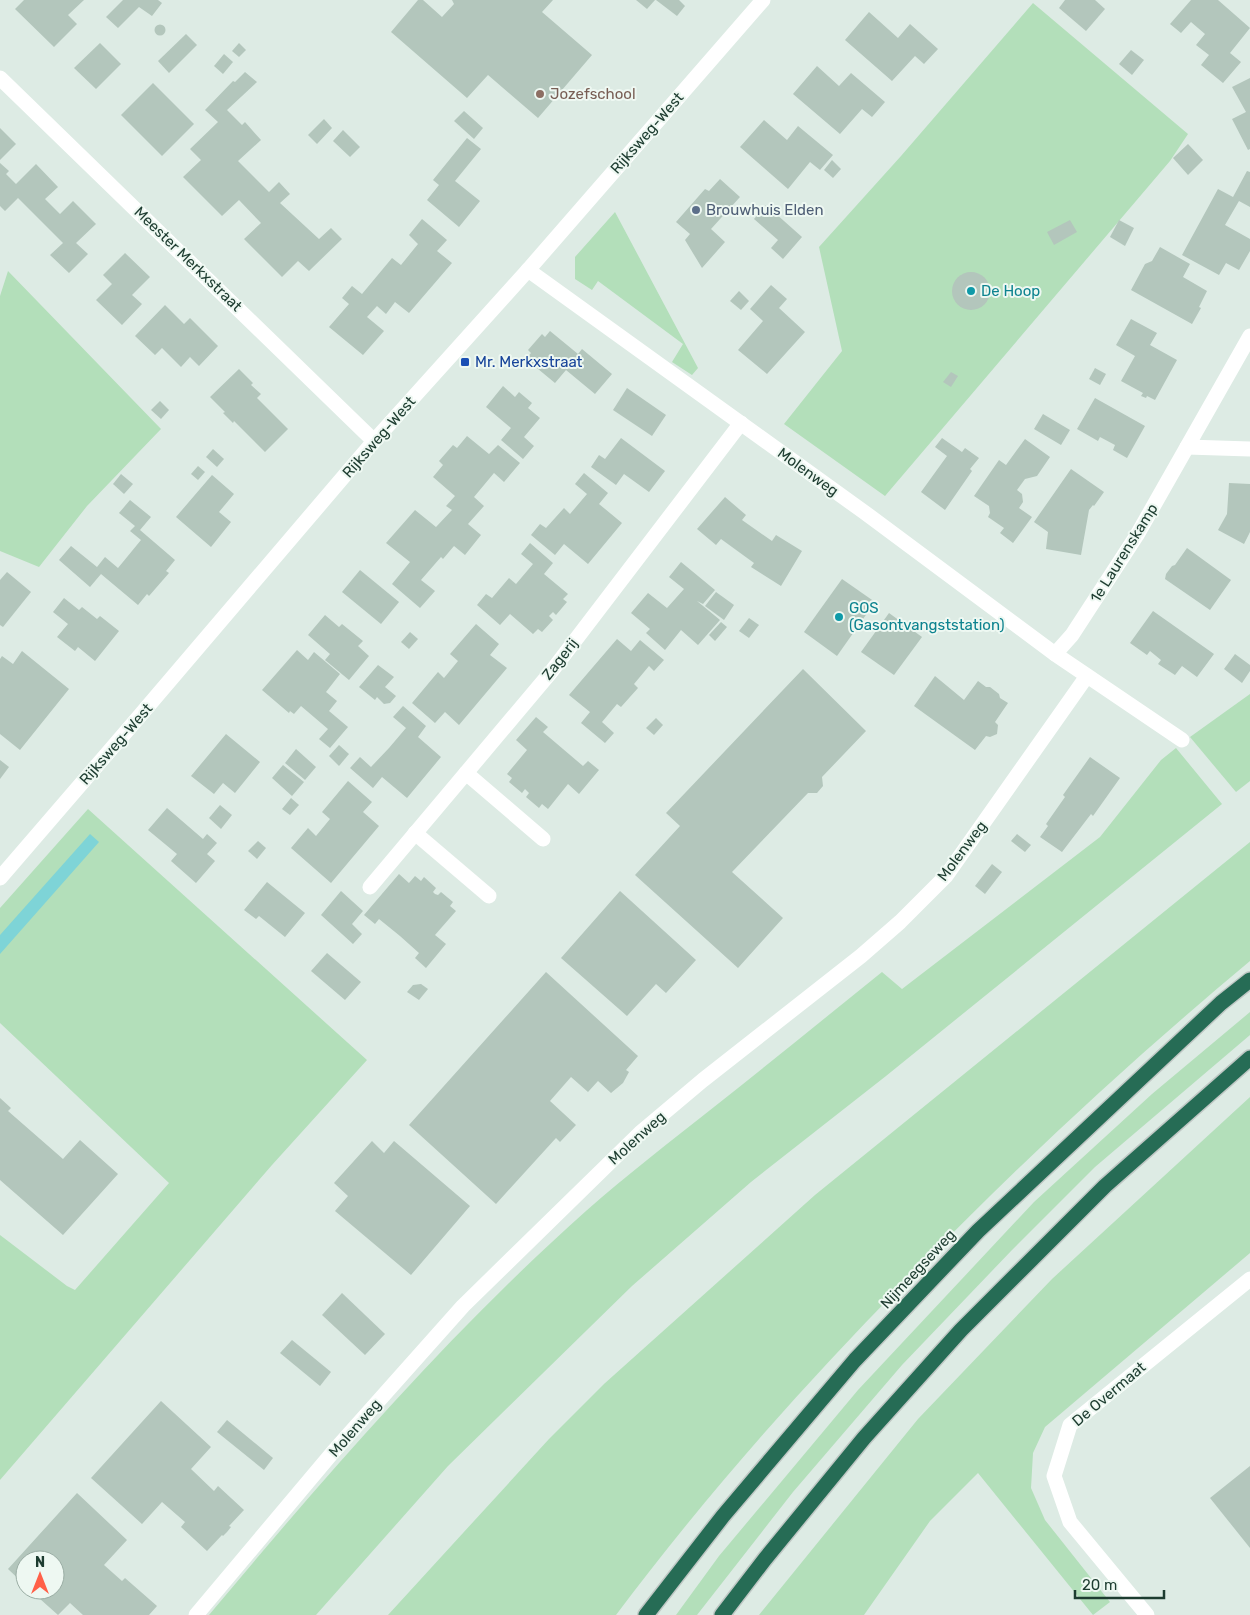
<svg xmlns="http://www.w3.org/2000/svg" width="1250" height="1615" viewBox="0 0 1250 1615" font-family="Rubik,sans-serif">
<rect width="100%" height="100%" fill="#ddebe4"/>
<!-- green -->
<g fill="#b3dfba">
<path d="M1033,3L1188,134L1170,161L885,496L784,424L842,351L819,247L901,156Z"/>
<path d="M615,212L698,368L692,375L672,362L683,344L598,281L592,290L575,279V257Z"/>
<path d="M8,271L161,429L87,506L39,567L0,551V296Z"/>
<path d="M1250,694V781L1236,792L1190,737Z"/>
<path d="M1176,748L1222,804L886,1076L751,1182L632,1286L448,1466L316,1615H209C327,1474 449,1333 586,1211C627,1175 671,1141 714,1107C770,1063 826,1017 882,972L902,989L1100,837L1161,760Z"/>
<path d="M88,809L367,1060L272,1165L0,1480V1235L67,1286L75,1290L169,1183L0,1023V908Z"/>
<path d="M1250,842V961C1128,1063 1011,1171 901,1286C799,1390 703,1499 616,1615H388L549,1439L604,1384L815,1195Z"/>
<path d="M1250,1012V1035L1095,1167L1012,1250L902,1365L793,1492L697,1615H676L719,1556L858,1390L1034,1202L1152,1094Z"/>
<path d="M1250,1097V1253L1045,1427L1033,1453L1031,1488L1045,1520L1110,1602L1093,1615L978,1473L930,1521L864,1615H759L918,1419L1052,1279Z"/>
</g>
<!-- water -->
<path fill="#7ed4d7" d="M90,834L99,842L0,954V935Z"/>
<!-- building -->
<g fill="#b3c6bc">
<path d="M24,0H84L68,15L77,24L54,47L15,9Z"/>
<path d="M123,0H158L162,3L152,16L139,7L118,28L106,17Z"/>
<path d="M418,0H423L442,17L454,4L452,0H553L542,12L592,55L538,118L488,75L467,98L391,32Z"/>
<path d="M636,0H655L647,9Z"/>
<path d="M656,0H679L685,6L677,16Z"/>
<path d="M1065,0H1095L1105,9L1086,31L1059,8Z"/>
<path d="M1191,0H1218L1250,28L1230,53L1241,62L1223,83L1201,65L1209,55L1196,45L1205,34L1191,22L1181,33L1170,24Z"/>
<path d="M869,12L898,38L910,24L938,49L924,64L915,56L892,81L845,40Z"/>
<circle cx="160" cy="30" r="5.5"/>
<path d="M186,34L197,45L169,73L158,61Z"/>
<path d="M100,43L121,64L96,89L74,68Z"/>
<path d="M239,43L246,50L239,57L232,51Z"/>
<path d="M1131,50L1144,60L1132,75L1119,64Z"/>
<path d="M224,54L233,62L223,74L214,66Z"/>
<path d="M817,66L839,86L851,73L885,102L872,117L862,109L840,134L793,94Z"/>
<path d="M245,72L257,82L227,110L242,125L245,122L261,140L238,161L269,192L279,182L290,194L280,203L319,239L331,228L342,239L309,271L298,261L282,277L244,239L261,223L239,200L222,216L183,177L201,160L190,149L218,122L205,110L233,81L235,82Z"/>
<path d="M1250,78V149L1248,150L1232,119L1246,112L1232,87Z"/>
<path d="M153,83L194,124L162,156L121,115Z"/>
<path d="M464,111L483,128L474,139L454,121Z"/>
<path d="M324,119L332,128L317,144L308,135Z"/>
<path d="M764,120L787,140L798,126L833,155L820,170L810,162L788,189L740,147Z"/>
<path d="M0,128L16,144L0,160Z"/>
<path d="M343,130L360,147L350,157L333,141Z"/>
<path d="M467,138L481,149L455,181L480,201L459,227L427,200L439,185L433,180Z"/>
<path d="M1188,144L1203,160L1188,175L1173,158Z"/>
<path d="M832,160L841,169L833,178L824,170Z"/>
<path d="M0,163L9,171L6,174L16,184L36,164L58,187L45,199L60,214L73,201L96,224L76,243L88,254L69,273L50,255L63,243L18,198L5,211L0,206Z"/>
<path d="M1247,171L1250,172V207L1239,201L1225,225L1250,239V251L1239,270L1226,263L1219,275L1182,255L1218,189L1233,197Z"/>
<path d="M720,179L740,197L711,229L725,242L702,268L685,240L690,234L676,222L705,189L709,191Z"/>
<path d="M766,205L802,237L783,259L771,248L778,240L754,219Z"/>
<path d="M422,219L447,240L437,251L452,263L409,313L395,302L386,314L377,306L367,317L384,331L363,355L329,327L349,304L342,298L352,286L362,294L392,258L401,265L418,244L409,235Z"/>
<path d="M1070,220L1077,232L1054,245L1047,232Z"/>
<path d="M1119,220L1134,228L1125,246L1110,237Z"/>
<path d="M1160,247L1190,264L1183,277L1207,291L1199,307L1201,308L1192,324L1131,290L1145,264L1152,261Z"/>
<path d="M125,253L150,277L132,295L142,304L122,325L96,300L112,284L103,275Z"/>
<circle cx="971" cy="291" r="19"/>
<path d="M771,285L787,299L779,308L805,332L767,374L738,350L763,321L750,309Z"/>
<path d="M739,291L749,301L741,310L730,301Z"/>
<path d="M165,305L184,324L190,318L218,346L199,366L190,357L181,367L162,348L155,355L135,336Z"/>
<path d="M1131,319L1157,333L1150,345L1177,360L1155,400L1147,396L1146,398L1141,396L1143,393L1121,381L1135,356L1116,345Z"/>
<path d="M550,331L578,354L582,349L612,374L595,394L566,370L555,383L526,359L531,353L528,350L542,334L545,337Z"/>
<path d="M1095,368L1106,374L1100,385L1089,379Z"/>
<path d="M239,369L253,383L251,385L261,394L257,398L288,429L265,452L234,421L233,423L223,413L225,412L210,397Z"/>
<path d="M951,372L958,376L951,387L943,382Z"/>
<path d="M503,386L515,397L519,392L532,403L528,408L540,418L524,437L534,446L523,459L501,440L511,428L486,407Z"/>
<path d="M627,388L666,415L652,436L613,410Z"/>
<path d="M1095,398L1145,426L1127,458L1113,450L1115,445L1100,437L1098,441L1077,429Z"/>
<path d="M160,401L169,410L161,419L151,410Z"/>
<path d="M1043,414L1070,430L1061,445L1034,429Z"/>
<path d="M467,436L489,454L498,445L520,463L504,482L494,473L474,497L484,506L468,524L481,535L465,555L454,546L443,559L441,557L421,580L435,591L420,608L392,584L410,562L386,543L415,510L436,527L452,510L446,506L455,496L433,477L443,465L439,461L453,445L457,448Z"/>
<path d="M621,438L665,471L649,492L624,474L616,485L591,467L599,455L605,459Z"/>
<path d="M942,438L962,452L965,448L979,458L970,469L972,471L945,510L921,492L947,456L935,447Z"/>
<path d="M1025,439L1050,457L1037,476L1025,479L1017,490L1022,494L1023,502L1019,508L1032,517L1013,543L1000,533L1004,528L988,517L990,513L989,506L974,496L999,460L1006,465Z"/>
<path d="M213,449L224,459L217,467L206,457Z"/>
<path d="M198,466L205,472L198,480L191,474Z"/>
<path d="M1071,469L1104,492L1094,506L1093,505L1089,510L1081,555L1046,549L1048,532L1034,522Z"/>
<path d="M584,473L608,493L599,504L622,523L588,564L564,544L555,555L531,535L540,524L546,528L564,508L570,514L587,494L575,484Z"/>
<path d="M121,474L133,484L124,494L113,484Z"/>
<path d="M212,475L234,494L219,512L231,522L211,547L176,517Z"/>
<path d="M1229,483L1250,484V532L1244,544L1218,530L1227,514Z"/>
<path d="M725,497L746,515L742,520L772,541L776,535L802,551L781,586L751,567L754,563L721,539L716,545L697,529Z"/>
<path d="M130,500L151,517L140,530L175,560L166,571L169,573L149,596L147,594L138,605L101,574L90,587L59,560L71,546L97,567L105,557L118,568L141,540L130,531L135,526L119,513Z"/>
<path d="M530,543L553,563L544,574L568,594L563,599L567,602L556,615L553,612L549,616L553,620L542,632L538,629L533,634L510,614L500,625L477,605L486,594L492,598L509,578L516,584L533,564L521,554Z"/>
<path d="M1187,548L1231,580L1210,610L1165,579L1166,574L1172,566L1175,565Z"/>
<path d="M681,562L715,590L703,604L697,601L720,620L698,645L681,630L665,650L646,633L650,629L631,613L648,593L667,608L684,589L669,577Z"/>
<path d="M360,570L399,602L381,624L342,592Z"/>
<path d="M7,572L31,592L3,627L0,625V580Z"/>
<path d="M842,579L875,602L837,656L804,632Z"/>
<path d="M716,592L734,605L724,620L705,606Z"/>
<path d="M64,598L79,610L82,607L97,619L100,616L119,631L95,661L78,647L75,651L57,637L68,624L53,612Z"/>
<path d="M1153,611L1214,654L1197,677L1182,666L1175,675L1158,664L1161,660L1150,651L1147,655L1130,643Z"/>
<path d="M889,613L922,637L894,675L861,652Z"/>
<path d="M325,615L339,627L342,624L363,641L358,646L369,656L349,680L325,660L330,654L308,635Z"/>
<path d="M749,618L759,625L749,638L739,631Z"/>
<path d="M721,622L727,627L715,641L709,635Z"/>
<path d="M476,624L499,644L490,655L507,668L459,725L445,712L435,723L412,703L438,672L444,678L458,661L450,654Z"/>
<path d="M410,632L418,639L409,649L401,642Z"/>
<path d="M617,639L631,651L640,640L664,660L654,671L649,666L634,684L638,688L621,707L617,704L602,722L614,733L605,743L581,723L590,712L569,695Z"/>
<path d="M297,650L308,660L314,652L340,674L326,692L337,701L329,711L348,727L330,748L319,739L328,729L301,706L294,714L290,711L289,713L262,690Z"/>
<path d="M22,651L69,689L20,750L0,734V659L2,656L13,664Z"/>
<path d="M1235,654L1250,665V671L1242,683L1224,669Z"/>
<path d="M378,665L394,677L385,687L396,696L390,703L384,704L377,697L375,700L359,687Z"/>
<path d="M803,669L866,731L822,777L823,786L817,793H808L732,872L783,918L738,968L635,875L680,826L666,813Z"/>
<path d="M935,676L964,700L978,681L986,687H990L999,694L1000,698L1008,703L995,722L998,725L997,734L990,737L986,736L975,750L914,706Z"/>
<path d="M403,706L426,726L418,737L441,757L407,798L382,777L373,788L350,768L360,757L371,767L389,748L406,728L393,717Z"/>
<path d="M536,717L548,727L543,732L583,766L588,761L599,770L579,794L568,784L548,809L542,804L539,808L526,797L529,793L525,789L522,793L509,782L512,778L507,774L527,750L516,740Z"/>
<path d="M656,718L663,725L654,735L646,728Z"/>
<path d="M226,734L260,762L235,793L223,783L214,794L191,776Z"/>
<path d="M339,745L349,754L339,766L329,756Z"/>
<path d="M296,749L316,767L305,780L285,763Z"/>
<path d="M1090,757L1120,778L1093,816L1091,814L1062,852L1040,837L1048,826L1046,824L1065,797L1063,795Z"/>
<path d="M0,760L9,767L0,779Z"/>
<path d="M283,765L304,782L292,796L272,778Z"/>
<path d="M348,781L372,802L363,812L379,826L331,883L291,848L308,828L316,836L330,819L322,812Z"/>
<path d="M291,798L299,805L290,815L282,809Z"/>
<path d="M220,805L232,815L221,829L209,818Z"/>
<path d="M167,808L203,839L207,834L217,843L207,854L215,861L196,883L171,861L177,854L148,830Z"/>
<path d="M1017,834L1031,845L1025,852L1011,841Z"/>
<path d="M258,841L266,848L257,859L248,851Z"/>
<path d="M992,864L1002,872L985,894L975,886Z"/>
<path d="M399,874L409,883L415,876L421,881L424,877L436,888L433,892L435,894L438,895L441,892L453,902L450,906L456,911L435,935L446,944L426,968L415,958L419,953L400,936L379,919L375,924L364,915Z"/>
<path d="M267,882L305,913L285,937L259,916L256,919L244,910Z"/>
<path d="M341,891L363,911L352,924L362,934L353,944L321,915Z"/>
<path d="M620,891L696,960L666,993L656,984L627,1016L561,958Z"/>
<path d="M327,953L361,982L345,1000L311,971Z"/>
<path d="M546,972L638,1056L626,1070L629,1072L623,1083L611,1093L598,1081L588,1092L571,1077L550,1101L576,1125L560,1142L556,1138L496,1204L409,1125Z"/>
<path d="M421,984L428,989L419,1000L407,992L413,985Z"/>
<path d="M0,1098L11,1108L8,1111L63,1159L80,1140L118,1174L63,1235L0,1180Z"/>
<path d="M372,1141L384,1153L394,1141L470,1206L411,1275L335,1211L348,1196L334,1183Z"/>
<path d="M342,1293L385,1334L365,1355L322,1315Z"/>
<path d="M292,1340L331,1372L320,1386L280,1353Z"/>
<path d="M161,1401L211,1447L191,1469L214,1491L218,1486L244,1510L229,1526L231,1527L227,1532L223,1536L222,1535L207,1551L181,1527L185,1522L162,1502L142,1524L91,1478Z"/>
<path d="M227,1420L273,1458L264,1470L217,1432Z"/>
<path d="M1250,1466V1548L1210,1498Z"/>
<path d="M77,1493L127,1540L104,1565L122,1581L125,1578L157,1606L149,1615H83L70,1603L58,1615L30,1590H55V1560H25V1585L8,1569Z"/>
</g>
<g fill="none" stroke-linecap="round" stroke-linejoin="round">
<!-- motorway casing -->
<g stroke="#c0c8c5" stroke-width="18">
<g id="motorway">
<path d="M646,1615L723,1516L855,1360L978,1231L1221,1003L1250,980"/>
<path d="M722,1615L765,1559L864,1438L961,1330L1105,1186L1250,1058"/>
</g>
</g>
<!-- minor -->
<g stroke="#fff" stroke-width="15">
<path d="M0,78L374,441"/>
<path d="M528,270L864,512L1055,654L1182,740"/>
<path d="M1187,447L1250,449"/>
<path d="M1055,654L1072,635L1137,535L1250,336"/>
<path d="M466,773L543,839"/>
<path d="M415,833L489,896"/>
<path d="M0,878L137,719L374,441L528,270L763,0"/>
<path d="M370,887L551,672L741,423"/>
<path d="M196,1615L333,1452L463,1306L640,1133L703,1080L861,956L900,922L946,876L1087,676"/>
<path d="M1147,1615L1070,1522L1054,1476L1070,1425L1250,1279"/>
</g>
<!-- motorway -->
<use href="#motorway" stroke="#266c55" stroke-width="15"/>
</g>
<!-- markers -->
<circle fill="#8d6e63" stroke="#eef8f2" stroke-width="2" cx="540" cy="94" r="5"/>
<circle fill="#5c6f8a" stroke="#eef8f2" stroke-width="2" cx="696" cy="210" r="5"/>
<g fill="#0f9aa8" stroke="#eef8f2" stroke-width="2">
<circle cx="971" cy="291" r="5"/>
<circle cx="839" cy="617" r="5"/>
</g>
<rect fill="#1a4fb4" stroke="#eef8f2" stroke-width="2" x="460" y="357" width="10" height="10" rx="2.5"/>
<g text-anchor="middle" dominant-baseline="central" stroke-width="4" stroke-linejoin="round" paint-order="stroke">
<!-- education labels -->
<g font-size="15" fill="#785e54" stroke="#eef8f2" text-anchor="start">
<text x="550" y="94">Jozefschool</text>
</g>
<!-- street labels -->
<g font-size="15" fill="#1d3c30" stroke="#eef8f2">
<text transform="translate(647 133) rotate(-49)">Rijksweg-West</text>
<text transform="translate(188 259) rotate(44)">Meester Merkxstraat</text>
<text transform="translate(379 437) rotate(-49)">Rijksweg-West</text>
<text transform="translate(808 472) rotate(36)">Molenweg</text>
<text transform="translate(1124 553) rotate(-58)">1e Laurenskamp</text>
<text transform="translate(560 659) rotate(-52)">Zagerij</text>
<text transform="translate(116 744) rotate(-49)">Rijksweg-West</text>
<text transform="translate(962 851) rotate(-53)">Molenweg</text>
<text transform="translate(637 1138) rotate(-42)">Molenweg</text>
<text transform="translate(918 1269) rotate(-47)">Nijmeegseweg</text>
<text transform="translate(1109 1394) rotate(-40)">De Overmaat</text>
<text transform="translate(355 1428) rotate(-49)">Molenweg</text>
</g>
<!-- service labels -->
<g font-size="15" fill="#4e5e75" stroke="#eef8f2" text-anchor="start">
<text x="706" y="210">Brouwhuis Elden</text>
</g>
<!-- culture labels -->
<g font-size="15" fill="#0d838f" stroke="#eef8f2" text-anchor="start">
<text x="981" y="291">De Hoop</text>
<text x="849" y="608">GOS<tspan x="849" dy="17">(Gasontvangststation)</tspan></text>
</g>
<!-- transit labels -->
<g font-size="15" fill="#164399" stroke="#eef8f2" text-anchor="start">
<text x="475" y="362">Mr. Merkxstraat</text>
</g>
</g>
<!-- north arrow -->
<g transform="translate(40 1575)"><circle r="24" fill="#eef8f2" stroke="#9aada4"/>
<path d="M0-4L9 19L0 12L-9 19Z" fill="#ff6048"/>
<text y="-8" font-size="14" font-weight="bold" text-anchor="middle" fill="#1d3c30">N</text>
</g>
<!-- scale -->
<path d="M1075 1590v8h89v-8" fill="none" stroke="#1d3c30" stroke-width="2.5"/>
<text x="1082" y="1590" font-size="15" fill="#1d3c30" stroke="#eef8f2" stroke-width="4" paint-order="stroke">20 m</text>
</svg>
